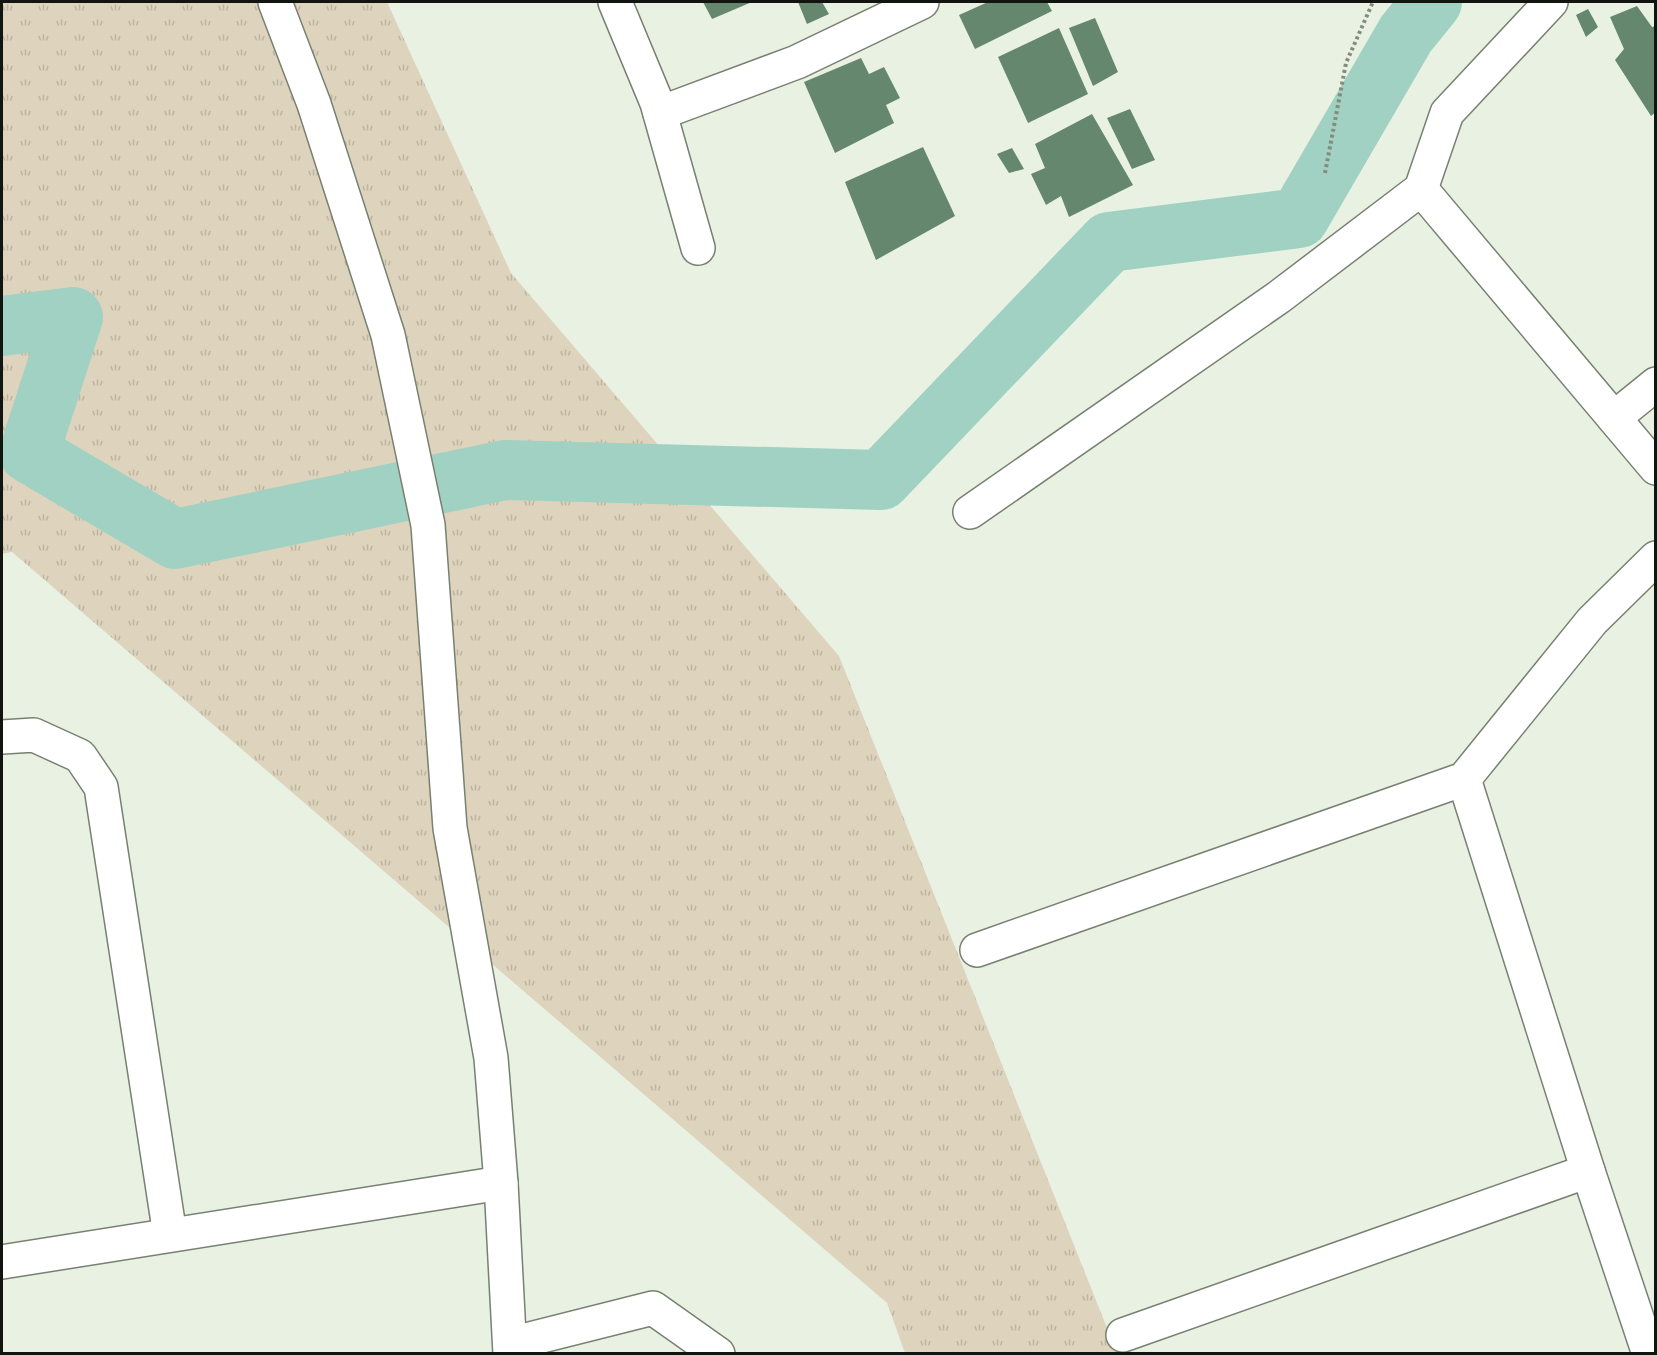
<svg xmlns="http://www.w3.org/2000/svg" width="1657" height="1355" viewBox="0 0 1657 1355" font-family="Commissioner,sans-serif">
<defs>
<pattern id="grass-tufts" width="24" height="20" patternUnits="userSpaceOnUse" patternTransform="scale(1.5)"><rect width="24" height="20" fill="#ded4bd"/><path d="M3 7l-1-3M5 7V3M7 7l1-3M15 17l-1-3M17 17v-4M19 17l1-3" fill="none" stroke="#bdb5a1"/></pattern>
</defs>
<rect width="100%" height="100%" fill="#e9f2e2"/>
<!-- grass -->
<path fill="url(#grass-tufts)" d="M2,2H387L511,273L839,656L1117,1353H905L887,1303L12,552L2,554Z"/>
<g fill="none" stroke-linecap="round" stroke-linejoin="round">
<!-- river -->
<path stroke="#a1d1c2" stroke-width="60" d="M2,326L73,317L29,453L175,539L505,470L881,480L1109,242L1299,218L1406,34L1432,2"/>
</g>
<!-- building -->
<g fill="#65876e">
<path d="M703,2H752L712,19Z"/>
<path d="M798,2H822L829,14L807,24Z"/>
<path d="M988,2H1047L1052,11L975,49L959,15Z"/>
<path d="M1637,6L1652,27L1656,26V112L1651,116L1615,60L1624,49L1610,17Z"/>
<path d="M1588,9L1598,27L1586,37L1576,15Z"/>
<path d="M1095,18L1118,72L1093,86L1069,28Z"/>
<path d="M1059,28L1088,94L1028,123L998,57Z"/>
<path d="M861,58L869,74L884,67L900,98L886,105L894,123L835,153L804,82Z"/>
<path d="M1130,109L1155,160L1132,169L1107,118Z"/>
<path d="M1092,114L1133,185L1069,217L1061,196L1046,205L1031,174L1045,168L1035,144Z"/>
<path d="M923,147L955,216L876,260L845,182Z"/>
<path d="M1012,148L1024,169L1009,173L997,154Z"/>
</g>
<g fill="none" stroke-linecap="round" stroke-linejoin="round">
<!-- minor casing -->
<g stroke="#778071" stroke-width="36">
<g id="minor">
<path d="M275,2L314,104L388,335L428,525L450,828L491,1058L501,1183L510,1354"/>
<path d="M615,2L657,103L698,248"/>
<path d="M660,113L797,62L922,2"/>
<path d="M1421,189L1656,468"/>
<path d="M1614,418L1656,384"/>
<path d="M970,512L1279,297L1421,189L1447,113L1551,2"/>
<path d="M2,737L34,735L80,756L101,787L170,1235"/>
<path d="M1464,779L1588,1171L1649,1354"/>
<path d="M977,950L1464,779L1592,621L1656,558"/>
<path d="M2,1262L501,1183"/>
<path d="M1123,1335L1588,1171"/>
<path d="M510,1344L653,1308L718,1354"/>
</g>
</g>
<!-- path -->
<path stroke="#848b7f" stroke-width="4" stroke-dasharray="3 3" stroke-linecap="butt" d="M1325,173L1346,63L1373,2"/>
<!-- minor -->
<use href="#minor" stroke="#fff" stroke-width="33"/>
</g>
<!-- border -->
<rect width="1657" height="1355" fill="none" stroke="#12150f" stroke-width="6"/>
</svg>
